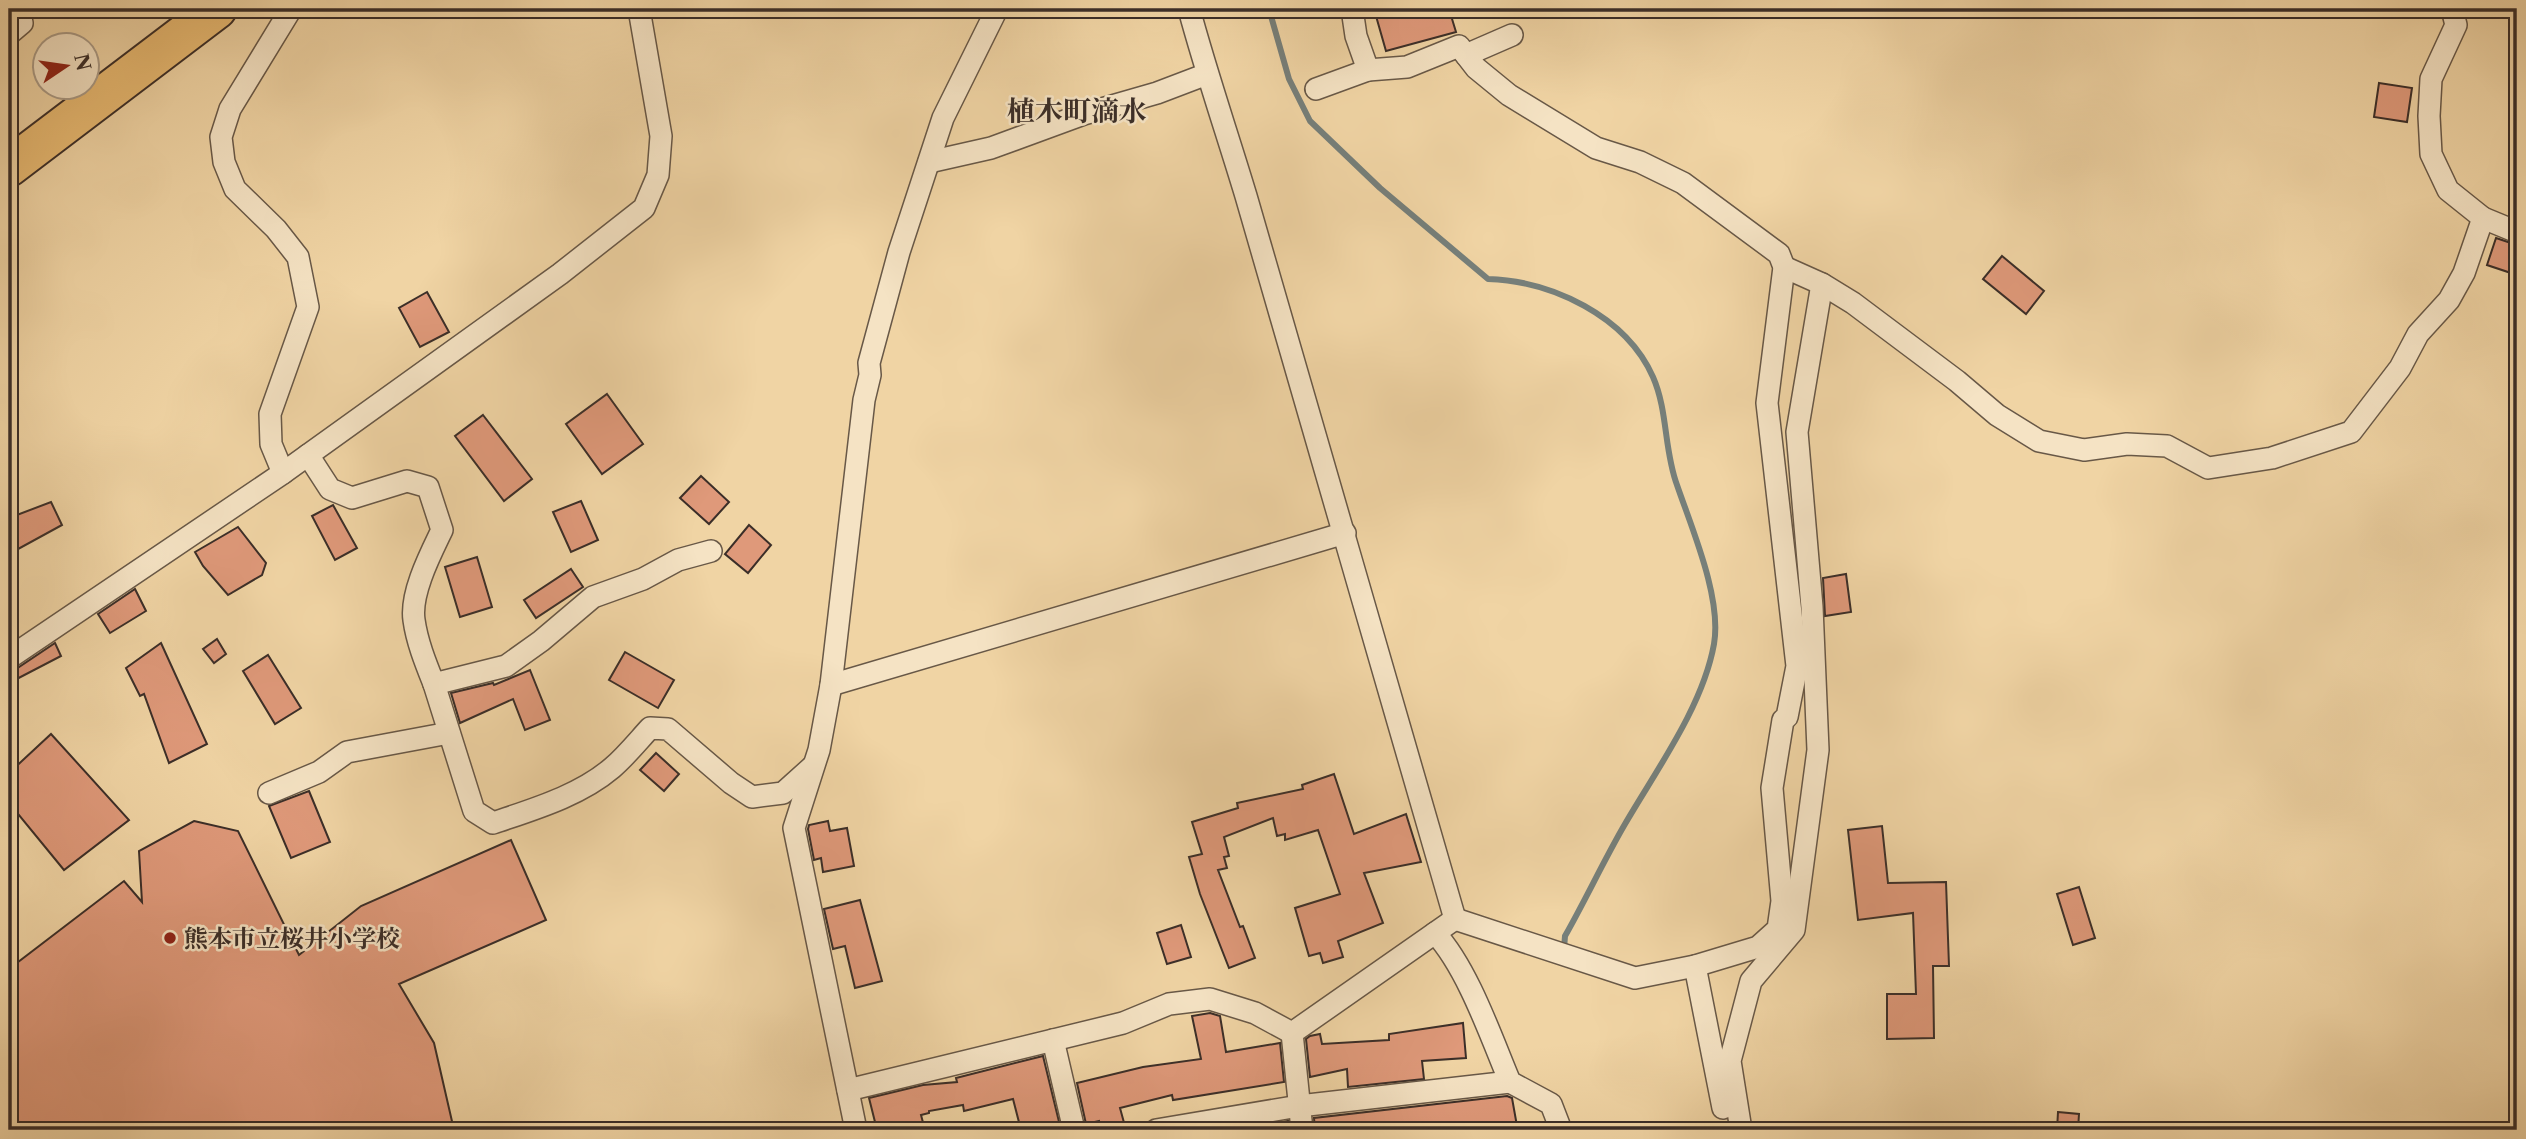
<svg xmlns="http://www.w3.org/2000/svg" width="2526" height="1139" viewBox="0 0 2526 1139" font-family="'Libre Caslon Text','Noto Serif JP',serif">
<rect width="100%" height="100%" fill="#f0d4a4"/>
<filter id="stains"><feTurbulence type="fractalNoise" baseFrequency=".00286" numOctaves="4"/><feColorMatrix values="0 0 0 0 .2 0 0 0 0 .09 0 0 0 0 .02 0 0 0 .5 -.17"/></filter>
<radialGradient id="worn" r=".72"><stop offset=".6" stop-color="#630" stop-opacity="0"/><stop offset="1" stop-color="#630" stop-opacity=".3"/></radialGradient>
<g fill="none" stroke-linecap="round" stroke-linejoin="round">
<!-- stream -->
<path stroke="#767f7a" stroke-width="6" d="M1269,9L1289,79L1310,121L1380,188L1488,279C1552,281 1626,316 1653,377C1668,411 1664,451 1677,485C1692,529 1722,598 1714,644C1703,706 1657,769 1625,824C1604,860 1586,899 1565,936L1564,949"/>
</g>
<!-- building -->
<g fill="#df997a" stroke="#3b2e28" stroke-width="2">
<path d="M1374,9H1449L1456,32L1386,51Z"/>
<path d="M2379,83L2412,88L2407,122L2374,117Z"/>
<path d="M2496,238L2517,245V275L2487,265Z"/>
<path d="M2002,256L2044,291L2026,314L1983,279Z"/>
<path d="M427,292L449,332L420,347L399,308Z"/>
<path d="M607,394L643,444L602,474L566,424Z"/>
<path d="M483,415L532,479L504,501L455,436Z"/>
<path d="M701,476L729,502L709,524L680,498Z"/>
<path d="M581,501L598,540L571,552L553,512Z"/>
<path d="M51,502L62,525L9,554V518Z"/>
<path d="M333,505L357,548L335,560L312,516Z"/>
<path d="M749,525L771,545L748,573L725,554Z"/>
<path d="M238,527L266,563L262,575L228,595L203,566L195,552Z"/>
<path d="M477,557L492,607L460,617L445,567Z"/>
<path d="M571,569L583,587L536,618L524,600Z"/>
<path d="M1846,574L1851,612L1825,616L1823,578Z"/>
<path d="M135,589L146,611L110,633L98,614Z"/>
<path d="M217,639L226,654L214,663L203,649Z"/>
<path d="M55,643L61,656L9,683V671L16,669Z"/>
<path d="M161,643L207,744L169,763L144,694L140,696L126,668Z"/>
<path d="M625,652L674,680L658,708L609,680Z"/>
<path d="M268,655L301,708L275,724L243,671Z"/>
<path d="M530,670L550,720L525,730L513,699L460,723L451,693L493,683L494,685Z"/>
<path d="M51,734L129,820L64,870L9,803V773Z"/>
<path d="M656,753L679,774L664,791L640,770Z"/>
<path d="M1334,774L1354,834L1406,814L1421,862L1364,873L1383,923L1338,941L1343,957L1323,963L1320,953L1309,956L1295,908L1340,894L1318,830L1285,840V834L1277,836L1273,818L1224,837L1229,856L1224,857L1227,868L1218,870L1240,927L1243,926L1255,958L1229,968L1200,894L1189,857L1202,854L1192,822L1238,808L1237,803L1303,789L1302,785Z"/>
<path d="M309,791L330,842L291,858L269,806Z"/>
<path d="M194,821L238,831L299,955L361,906L511,840L546,920L399,984L434,1043L454,1130H9V969L124,881L142,902L139,851Z"/>
<path d="M828,821L830,831L847,828L854,866L823,872L821,858L814,860L808,829L809,825Z"/>
<path d="M1882,826L1888,883L1946,882L1949,966H1933L1934,1038L1887,1039V994H1916L1913,913L1858,920L1848,830Z"/>
<path d="M2079,887L2095,938L2073,945L2057,894Z"/>
<path d="M860,900L882,981L855,988L845,946L833,949L824,909Z"/>
<path d="M1181,925L1191,957L1167,964L1157,933Z"/>
<path d="M1210,1013L1220,1016L1226,1052L1280,1043L1284,1082L1173,1100L1172,1095L1120,1108L1126,1130H1100L1099,1121L1086,1124L1077,1083L1143,1067L1201,1059L1192,1016Z"/>
<path d="M1463,1023L1466,1058L1422,1061L1424,1079L1348,1087L1347,1069L1310,1077L1306,1039L1310,1036L1320,1034L1322,1044L1389,1040V1034Z"/>
<path d="M1043,1056L1061,1130H1021L1013,1099L964,1111L963,1105L929,1111V1113L921,1115L925,1130H877L869,1098L923,1085L957,1082L956,1078Z"/>
<path d="M1507,1096L1512,1098L1517,1126L1492,1130H1315L1314,1118Z"/>
<path d="M2058,1112L2079,1114L2078,1130H2057Z"/>
<path d="M1288,1121L1289,1130H1267V1125Z"/>
</g>
<g fill="none" stroke-linecap="round" stroke-linejoin="round">
<!-- street casing -->
<g stroke="#685847" stroke-width="24">
<g id="street">
<path d="M1189,9C1206,72 1227,133 1246,196C1315,437 1386,678 1455,919"/>
<path d="M1352,9L1356,36L1368,70L1407,67L1459,46L1476,68L1509,95L1596,148L1640,162L1683,183L1779,254L1784,267L1767,403L1797,666L1787,717L1783,720L1772,788L1782,901L1778,929L1758,947L1695,966L1635,978L1455,919"/>
<path d="M9,34L22,23L19,9"/>
<path d="M1466,55L1512,35"/>
<path d="M1316,89L1368,70"/>
<path d="M929,162L991,148L1084,114L1157,93L1207,74"/>
<path d="M2483,218L2517,232"/>
<path d="M1784,267L1822,284L1853,303L1957,381L1997,415L2039,441L2084,450L2127,444L2167,446L2208,468L2272,458L2351,432L2400,368L2418,334L2449,300L2464,273L2483,218L2448,190L2431,154L2429,116L2431,79L2456,25L2452,9"/>
<path d="M308,455L330,489L352,498L407,481L428,487L442,530C431,553 410,593 414,620C417,642 426,664 434,684L506,666L541,641L593,597L643,579L678,560L711,551"/>
<path d="M283,473L271,444L270,414L308,307L298,257L276,229L235,189L224,162L221,137L230,109L291,9"/>
<path d="M9,658L283,473L560,274L644,208L658,175L661,136L639,9"/>
<path d="M434,684L474,811L493,823C534,809 579,796 612,768C626,756 638,741 650,728L668,729L731,783L752,797L783,793L813,766"/>
<path d="M831,685L1345,533"/>
<path d="M269,793L319,772L347,752L449,733"/>
<path d="M1435,933C1468,969 1491,1037 1510,1082L1551,1104L1561,1130"/>
<path d="M1695,966L1723,1108"/>
<path d="M1292,1033L1302,1130"/>
<path d="M1053,1040L1074,1130"/>
<path d="M848,1090L1123,1023L1169,1004L1210,999L1255,1013L1292,1033L1455,919"/>
<path d="M856,1130L794,828L819,750L831,685L864,400L870,375L869,363L899,252L943,118L997,9"/>
<path d="M1156,1130L1299,1106L1510,1082"/>
<path d="M1741,1130L1730,1061L1751,981L1794,930L1818,750L1812,607L1797,432L1822,284"/>
</g>
</g>
<!-- highway casing -->
<g stroke="#3b2e28" stroke-width="42">
<path id="highway" d="M9,167L217,9"/>
</g>
<!-- street -->
<use href="#street" stroke="#f5e3c4" stroke-width="21"/>
<!-- highway -->
<use href="#highway" stroke="#e8ba72" stroke-width="38"/>
</g>
<!-- markers -->
<circle fill="#8f2418" stroke="#f5e3c4" stroke-width="2.5" cx="170" cy="938" r="7"/>
<g text-anchor="middle" dominant-baseline="central" stroke-width="5" stroke-linejoin="round" paint-order="stroke">
<!-- poi labels -->
<g font-size="24" font-weight="bold" fill="#3b2e28" stroke="#f5e3c4" text-anchor="start">
<text x="184" y="938">熊本市立桜井小学校</text>
</g>
<!-- quarter labels -->
<g font-size="28" font-weight="bold" fill="#3b2e28" stroke="#f5e3c4">
<text x="1077" y="111">植木町滴水</text>
</g>
</g>
<!-- margin -->
<rect width="2526" height="1139" fill="none" stroke="#f0d4a4" stroke-width="35"/>
<rect x="10" y="10" width="2505" height="1118" fill="none" stroke="#3b2e28" stroke-width="3.5"/>
<rect x="18" y="18" width="2491" height="1104" fill="none" stroke="#3b2e28" stroke-width="2"/>
<!-- north arrow -->
<g transform="translate(66 66) rotate(77)"><circle r="33" fill="#f5e3c4" stroke="#ab9b86" stroke-width="2"/>
<path d="M0-5L12 26L0 18L-12 26Z" fill="#8f2418"/>
<text y="-10" font-size="19" font-weight="bold" text-anchor="middle" fill="#3b2e28">N</text>
</g>
<rect width="100%" height="100%" filter="url(#stains)"/>
<rect width="100%" height="100%" fill="url(#worn)"/>
</svg>
